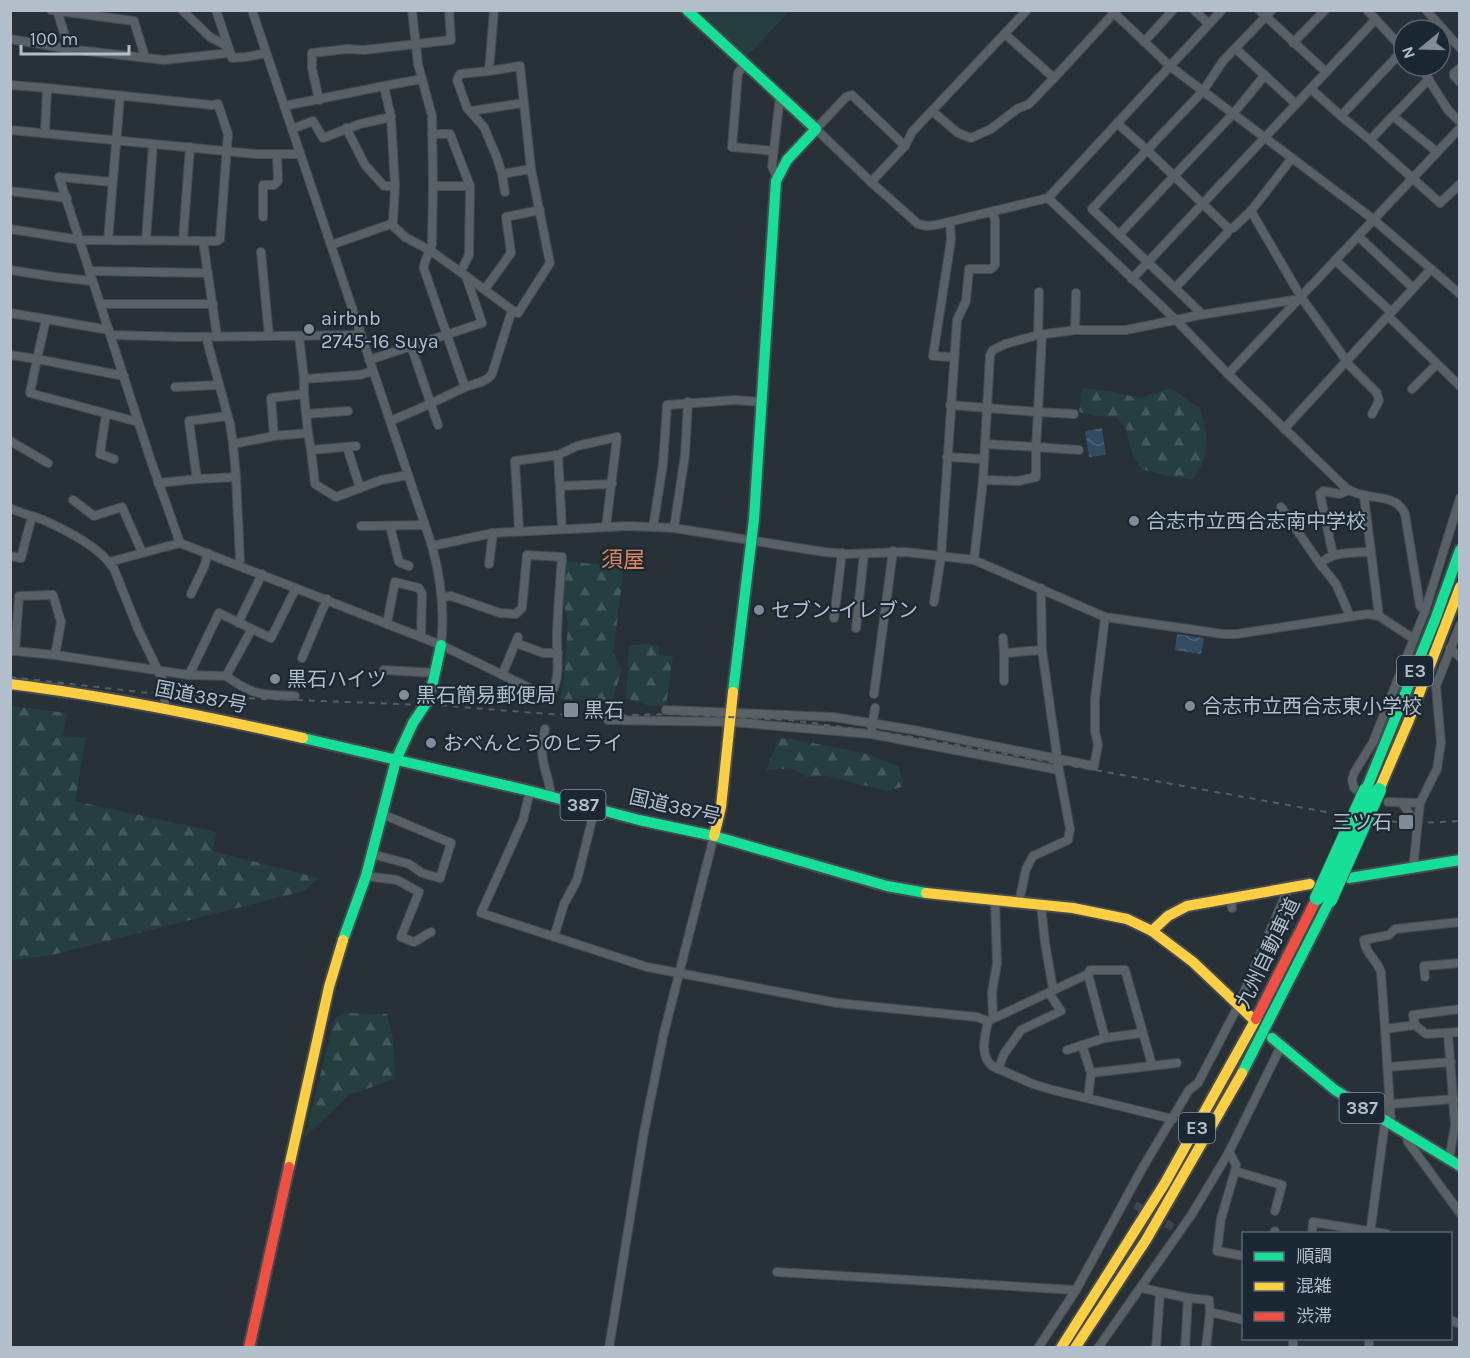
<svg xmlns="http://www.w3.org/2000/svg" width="1470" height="1358" viewBox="0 0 1470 1358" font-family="Karla,'Noto Sans JP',sans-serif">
<defs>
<pattern id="forest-firs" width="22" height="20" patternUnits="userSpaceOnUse" patternTransform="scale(1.5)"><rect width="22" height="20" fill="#253e3f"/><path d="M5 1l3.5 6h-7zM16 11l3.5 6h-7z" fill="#425859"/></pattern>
<pattern id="water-waves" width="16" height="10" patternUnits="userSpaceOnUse" patternTransform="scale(1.5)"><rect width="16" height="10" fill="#334c64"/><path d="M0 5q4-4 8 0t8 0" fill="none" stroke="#4e6479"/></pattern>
</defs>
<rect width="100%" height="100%" fill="#283038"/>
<!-- forest -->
<g fill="url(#forest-firs)">
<path d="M1082,388L1109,391L1139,398L1170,388L1200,408C1208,437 1211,453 1193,480L1168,476L1141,469L1133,456L1126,429L1116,417L1095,416L1079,412Z"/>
<path d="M565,561L624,567L613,653L622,669L612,701L560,699L564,679L568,623L564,605Z"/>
<path d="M646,644L659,646V655L673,656L666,706H650L626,698L629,646Z"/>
<path d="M11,706L67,713L63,736L86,738L75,801L217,832L212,851L319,878L304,891L48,956L11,960Z"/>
<path d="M785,738L861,752L898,766L903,780L902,787L887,791L827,776L806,777L791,768L766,771L778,739Z"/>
<path d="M344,1013L387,1014L393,1039L395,1079L349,1095L304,1138L335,1018Z"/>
</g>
<!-- pitch -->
<path fill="#253e3f" d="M699,11H790L747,56Z"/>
<!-- water -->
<g fill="url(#water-waves)">
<path d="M1102,428L1106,455L1089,457L1085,431Z"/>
<path d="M1177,634L1204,638L1201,654L1175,650Z"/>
</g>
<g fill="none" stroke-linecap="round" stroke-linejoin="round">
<!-- street-tunnel -->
<path stroke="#3d454e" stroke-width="8" stroke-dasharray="8 4" stroke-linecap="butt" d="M1135,1205L1174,1228"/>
<!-- street casing -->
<g stroke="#454b51" stroke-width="10">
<g id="street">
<path d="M51,10L134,21L145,57"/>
<path d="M57,10L69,49L164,60L229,53"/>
<path d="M182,10L210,37L227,46"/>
<path d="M216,10L232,58L246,57L266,53"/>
<path d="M252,10L432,546C441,579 445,611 441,645"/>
<path d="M412,10L418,64L432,116L433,186H470"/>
<path d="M494,10L489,71L460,74L457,80L467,108L484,127L497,158L502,174"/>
<path d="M1111,10L1171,67L1373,219L1460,294"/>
<path d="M1194,10L1209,24"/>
<path d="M1259,10L1326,72"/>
<path d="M1367,10L1404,50"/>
<path d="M1426,10L1460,48"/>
<path d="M1005,34L1054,78L1114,13"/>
<path d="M10,39L69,49"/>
<path d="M1144,42L1173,10"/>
<path d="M1293,43L1325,10"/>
<path d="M1236,49L1296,104"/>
<path d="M745,64L738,73L732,147L774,151"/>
<path d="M1420,66L1448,110L1460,122"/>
<path d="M1460,68L1454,73V76L1460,82"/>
<path d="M10,85L47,88"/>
<path d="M1311,89L1341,116"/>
<path d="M319,100L312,68V53L347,49L364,50L451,40L449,10"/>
<path d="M284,106L384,86"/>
<path d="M471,111L523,103"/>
<path d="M932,111L958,133L971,138L991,129L1017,109L1029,104L1054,78"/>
<path d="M1393,116L1429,79"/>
<path d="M1117,123L1147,150L1203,91L1223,61L1272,10"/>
<path d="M346,128L365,165L384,186H395L393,222L391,224"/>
<path d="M292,129L313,121L323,138L360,124L391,117"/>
<path d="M10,130L256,154H300"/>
<path d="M432,134H450L470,186L469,255L461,271"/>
<path d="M1370,140L1341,116L1404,49"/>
<path d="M905,146L852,95L846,97L816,129L871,182L918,224L927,226L936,225L1048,198L1222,10"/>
<path d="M1437,152L1393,116L1370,140L1440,203L1460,184"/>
<path d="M1292,158L1251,211L1301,297L1346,360"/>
<path d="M777,178L772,166L780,96"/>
<path d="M112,182L59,177L150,458L180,543L441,645L540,693H547L553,690C561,674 556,651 557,633C558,608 560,582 562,557L527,555L522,608L516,614L500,613L451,596L443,597"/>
<path d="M871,182L905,146L912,132L1027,10"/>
<path d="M395,186L391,117L384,86L422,79"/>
<path d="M433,186L432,243C431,252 423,260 424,269L465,387"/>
<path d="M10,191L67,198"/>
<path d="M505,192L502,174L531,169"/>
<path d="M1048,198L1176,320L1228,374L1347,489C1368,502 1395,491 1405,514L1420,606L1425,611"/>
<path d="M263,217V185H274L278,181L277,154"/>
<path d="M950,222L951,240L933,356L953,357"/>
<path d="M10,229L80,240L217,241L220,239L228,134L218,104L212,105L47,88L45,133"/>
<path d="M1119,235L1174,176L1229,229L1233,228L1251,211"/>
<path d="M1358,236L1413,288"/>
<path d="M108,240L120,96"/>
<path d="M146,240L153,144"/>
<path d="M183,240L190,147"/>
<path d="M203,241L217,336"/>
<path d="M331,245L391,224L405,237L431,251L466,276L482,323L369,360"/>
<path d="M261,252L269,336"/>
<path d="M1335,260L1391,312"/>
<path d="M10,270L55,277L92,281"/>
<path d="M89,271L208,273"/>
<path d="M466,276L512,310L518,313L550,263L531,169L520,66L489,71"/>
<path d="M1132,279L1375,20"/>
<path d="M1175,288L1227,233L1229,229"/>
<path d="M485,289L511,253L506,217L540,210"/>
<path d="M101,304H213"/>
<path d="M10,313L46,319L37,359L124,376"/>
<path d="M1200,315L1199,311L1092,209L1147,150L1174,176L1233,114L1265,75"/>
<path d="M1388,316L1460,386"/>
<path d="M46,319L109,330"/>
<path d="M1075,330L1076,293"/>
<path d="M111,335L186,337L361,335"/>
<path d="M1038,335L1039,292"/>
<path d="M299,336L304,379L360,375L373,371"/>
<path d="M206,337L230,424L233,444L274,436L271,398L304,394V379"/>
<path d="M411,346L438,425"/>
<path d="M10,355L37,359L30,393L138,422"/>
<path d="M1345,361L1377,393L1379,401L1372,414"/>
<path d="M1228,374L1460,128"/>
<path d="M175,387L218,385"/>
<path d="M1412,389L1436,365"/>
<path d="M304,394L306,414L348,411"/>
<path d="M950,405L1038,412L1042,334"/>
<path d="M106,414L100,454L114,459"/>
<path d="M390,421C415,411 439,400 463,388C472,384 486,383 492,374L512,310"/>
<path d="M1284,429L1431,269"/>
<path d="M308,433L311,450L356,446"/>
<path d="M274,436L308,433L306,414"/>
<path d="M10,441L48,463"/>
<path d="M985,444L1036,447L1038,412L1074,414"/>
<path d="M311,450L315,484L336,497L360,488L347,447"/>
<path d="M558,455L562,528"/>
<path d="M947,457L984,459"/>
<path d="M236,477L240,560L238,565"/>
<path d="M197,479L236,477L233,444"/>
<path d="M983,480L1018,481L1036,477V447L1079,450"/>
<path d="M158,483L197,479L189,421L227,416"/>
<path d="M560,486L612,484"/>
<path d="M360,488L381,480L408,475"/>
<path d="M1364,496L1379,616"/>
<path d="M73,500L94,516L122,507L142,552"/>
<path d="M1281,507L1320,564"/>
<path d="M10,508C22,514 34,516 46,521C69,532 100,547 114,569L138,629L166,687L164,710"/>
<path d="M361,526L425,525"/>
<path d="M390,526L399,562L409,566"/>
<path d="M653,527L663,464L667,405L735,400L761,402"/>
<path d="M674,528L685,455L688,402"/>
<path d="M519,530L515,461L558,455L577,446L617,437L606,527"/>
<path d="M432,546L493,533L628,526L674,528L824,552L847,554L906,552L974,560L1105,617L1223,634H1237L1368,614L1379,616L1414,639"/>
<path d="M1333,555L1320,494L1323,491L1340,494L1349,490"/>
<path d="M10,556L21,558L32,516"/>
<path d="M974,560L983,480L990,355L993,350L1005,344L1038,335L1075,330H1126L1200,315L1293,300L1297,301"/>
<path d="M109,562L180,543"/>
<path d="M489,564L493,533"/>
<path d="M191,594L204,567L208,553"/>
<path d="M934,602L941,557L957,320L966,301L969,269H991L995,265V220L992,212"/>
<path d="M1350,616L1336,584L1320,564C1331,551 1355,553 1371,552"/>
<path d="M834,618L842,553"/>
<path d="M238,623L262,574"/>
<path d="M387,623L395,582L419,588L422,593L421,637"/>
<path d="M856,628L864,554"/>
<path d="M252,629L271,638L296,588"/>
<path d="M1003,638L1004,653"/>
<path d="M516,643L543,653H558"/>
<path d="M1450,648L1460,657"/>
<path d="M10,650L15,651L19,596L53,595L61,622L55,655L189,675L226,676L252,629L219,613L189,675"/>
<path d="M15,651L55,655"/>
<path d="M302,658L327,599"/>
<path d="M384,670L436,673"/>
<path d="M502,675L518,637"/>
<path d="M226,676C254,696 262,695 295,696"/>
<path d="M1004,681V653L1042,650"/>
<path d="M874,694L893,551"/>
<path d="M666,710L833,717L914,730L1094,766L1098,745L1095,731V699L1105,617"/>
<path d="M608,720L731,722L871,734L1059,770"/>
<path d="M545,729C544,735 542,742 542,748C541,764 550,780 551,796"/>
<path d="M871,734L875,708"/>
<path d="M530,791L523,820L481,913L647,967L837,1003L977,1017L988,1021L1088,974L1105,1038L1142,1033"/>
<path d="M1359,792L1354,788L1352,780L1354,773L1373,742L1425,611L1460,498"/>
<path d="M1388,802L1420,803"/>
<path d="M1402,803L1413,819H1418"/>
<path d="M372,854L409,864L422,873L440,878L451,843L382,814"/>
<path d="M1413,869L1420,803L1437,769L1441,743L1436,686L1460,625"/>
<path d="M366,876L397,880L419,892L401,937L414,942L431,932"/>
<path d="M1231,898L1232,908"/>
<path d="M1019,902L1026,869L1033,856L1068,840L1070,829L1059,770L1042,650L1041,588"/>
<path d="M1041,905L1045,943L1053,989"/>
<path d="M554,937L564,904L577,880L595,808"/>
<path d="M1088,974L1090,970H1125L1152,1065"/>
<path d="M1425,977L1424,966L1460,963"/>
<path d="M993,1017L992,992L997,964L995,900"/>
<path d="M988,1021C985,1037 979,1054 992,1066L1033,1084L1053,1090L1173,1119"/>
<path d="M1415,1025L1413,1015L1460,1009"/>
<path d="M1385,1029L1381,972C1376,958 1366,955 1364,940L1389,935L1395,929L1460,922"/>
<path d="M1448,1033L1455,1125"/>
<path d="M1082,1045L1091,1073L1088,1098"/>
<path d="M1067,1050L1105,1038"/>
<path d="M1388,1067L1451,1062"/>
<path d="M998,1069L1004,1054L1021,1030L1061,1011L1049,993"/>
<path d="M1091,1073L1177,1063"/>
<path d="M1391,1104L1454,1099"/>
<path d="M1391,1125L1385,1029L1415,1025L1426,1034L1460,1032"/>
<path d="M1406,1134L1408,1142L1460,1213"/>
<path d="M1229,1152L1236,1165L1235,1171L1221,1219L1217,1251L1244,1256"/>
<path d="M1449,1160L1455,1125H1460"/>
<path d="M1235,1171L1282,1185L1275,1211"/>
<path d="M1274,1234L1275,1231"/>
<path d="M1312,1234L1313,1222L1387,1234"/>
<path d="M1370,1234L1385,1122"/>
<path d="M777,1272L1076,1290"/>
<path d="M1142,1288L1160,1292L1156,1348"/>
<path d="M1160,1292L1188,1298L1209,1300L1210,1312L1206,1348"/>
<path d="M1210,1312L1244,1320"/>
<path d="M1450,1320L1460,1324"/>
<path d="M609,1348L644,1132L663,1037L714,836"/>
<path d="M1038,1348L1076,1290L1143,1167L1189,1090L1198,1083L1238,1006L1288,889"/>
<path d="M1098,1348L1192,1214L1229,1152L1281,1046"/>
<path d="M1185,1348L1188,1298"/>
<path d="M1293,1348V1338"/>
<path d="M1369,1348V1338"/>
</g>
</g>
<!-- fast casing -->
<g stroke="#454b51" stroke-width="14">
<g id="fast">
<path d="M687,10L816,129L787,160L776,181L754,519L733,692"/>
<path d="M303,738L530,791L639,820L714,836L887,886L926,893"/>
<path d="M1366,790L1435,620L1460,550"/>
<path d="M1349,878L1460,860"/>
<path d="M343,940L366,876L396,760L413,723L425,705L433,682L441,645"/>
<path d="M1272,1038L1335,1090L1460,1166"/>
<path d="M1242,1073L1330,900"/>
</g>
</g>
<!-- slow casing -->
<g stroke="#454b51" stroke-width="14">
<g id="slow">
<path d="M10,684C109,696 206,716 303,738"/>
<path d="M1379,790L1409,720L1460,587"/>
<path d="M714,836L721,807L733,692"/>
<path d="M926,893L1073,908L1127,919L1152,931L1193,962L1252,1018"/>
<path d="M1152,931L1168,916L1187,906L1310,884"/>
<path d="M289,1167L329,987L343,940"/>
<path d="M1061,1348L1165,1183L1256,1019"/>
<path d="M1075,1348L1146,1240L1242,1073"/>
</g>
</g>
<!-- jam casing -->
<g stroke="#454b51" stroke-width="14">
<g id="jam">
<path d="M1256,1019L1317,898"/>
<path d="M249,1348L289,1167"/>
</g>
</g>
<!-- street -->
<use href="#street" stroke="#596066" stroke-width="8"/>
<!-- fast -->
<use href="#fast" stroke="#16e098" stroke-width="10"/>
<!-- slow -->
<use href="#slow" stroke="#ffcf43" stroke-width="10"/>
<!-- jam -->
<use href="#jam" stroke="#f24e42" stroke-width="10"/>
<!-- rail -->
<g stroke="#575d64" stroke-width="2" stroke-dasharray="6 6" stroke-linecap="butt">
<path d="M10,677L166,695L451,706L547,714L599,716L670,714L790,720L907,736L1343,815"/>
<path d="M1380,821L1420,823L1460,821"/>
</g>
<!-- fast-bridge casing -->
<g stroke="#454d53" stroke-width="16" stroke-linecap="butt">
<g id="fast-bridge">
<path d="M1317,898L1366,790"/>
<path d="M1330,900L1379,790"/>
</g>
</g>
<!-- fast-bridge -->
<use href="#fast-bridge" stroke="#16e098" stroke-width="14"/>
</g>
<!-- markers -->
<g fill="#828c97" stroke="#1b2834" stroke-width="2">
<circle cx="309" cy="329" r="6"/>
<circle cx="1134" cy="521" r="6"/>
<circle cx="759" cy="610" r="6"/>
<circle cx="275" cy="679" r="6"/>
<circle cx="404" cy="695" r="6"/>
<circle cx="1190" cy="706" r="6"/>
<rect x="563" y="702" width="16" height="16" rx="3"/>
<circle cx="431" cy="743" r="6"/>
<rect x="1398" y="814" width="16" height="16" rx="3"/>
</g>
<g text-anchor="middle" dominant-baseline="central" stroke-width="4.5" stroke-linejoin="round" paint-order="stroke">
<!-- shield labels -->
<g fill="#1b2834" stroke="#85919d" stroke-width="1.5">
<rect x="1397" y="656" width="36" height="30" rx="4.5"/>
<rect x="560.5" y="790" width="45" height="30" rx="4.5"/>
<rect x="1339.5" y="1093" width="45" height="30" rx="4.5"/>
<rect x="1179" y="1113" width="36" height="30" rx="4.5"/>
</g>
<g font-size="18" font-weight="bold" fill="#b2beca">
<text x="1415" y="671">E3</text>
<text x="583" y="805">387</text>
<text x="1362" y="1108">387</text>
<text x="1197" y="1128">E3</text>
</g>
<!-- poi labels -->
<g font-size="20" fill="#b2beca" stroke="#1b2834" text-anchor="start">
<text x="321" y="318">airbnb<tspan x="321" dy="23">2745-16 Suya</tspan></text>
<text x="1146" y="521">合志市立西合志南中学校</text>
<text x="771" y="610">セブン-イレブン</text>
<text x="287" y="679">黒石ハイツ</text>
<text x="416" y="695">黒石簡易郵便局</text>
<text x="1202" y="706">合志市立西合志東小学校</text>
<text x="584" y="710">黒石</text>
<text x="443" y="743">おべんとうのヒライ</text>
<text x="1392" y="822" text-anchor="end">三ツ石</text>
</g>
<!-- street labels -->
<g font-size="20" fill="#b2beca" stroke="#1b2834">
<text transform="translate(201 697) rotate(11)">国道387号</text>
<text transform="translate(675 807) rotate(13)">国道387号</text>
<text transform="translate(1268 953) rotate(-64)">九州自動車道</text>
</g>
<!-- quarter labels -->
<g font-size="22" fill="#de8559" stroke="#1b2834">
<text x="623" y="560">須屋</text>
</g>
</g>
<!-- border -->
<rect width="1470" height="1358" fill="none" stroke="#b2beca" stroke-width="24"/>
<!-- legend -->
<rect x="1242" y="1232" width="210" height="108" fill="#1b2834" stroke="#576470" stroke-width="1.5"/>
<rect x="1254" y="1252" width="30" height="9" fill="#16e098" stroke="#576470" stroke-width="1.5"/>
<text x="1296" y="1262" font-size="18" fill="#b2beca">順調</text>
<rect x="1254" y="1282" width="30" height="9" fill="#ffcf43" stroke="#576470" stroke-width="1.5"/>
<text x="1296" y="1292" font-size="18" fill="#b2beca">混雑</text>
<rect x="1254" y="1312" width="30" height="9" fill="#f24e42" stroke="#576470" stroke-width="1.5"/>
<text x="1296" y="1322" font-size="18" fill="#b2beca">渋滞</text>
<!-- north arrow -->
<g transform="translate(1422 48) rotate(251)"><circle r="28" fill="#1b2834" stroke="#576470" stroke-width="1.5"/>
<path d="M0-4.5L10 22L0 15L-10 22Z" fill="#828c97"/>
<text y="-9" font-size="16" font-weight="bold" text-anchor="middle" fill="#b2beca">N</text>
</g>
<!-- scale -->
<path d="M21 45v9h108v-9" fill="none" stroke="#b2beca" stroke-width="3"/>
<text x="30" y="45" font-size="18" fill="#b2beca" stroke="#1b2834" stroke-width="4.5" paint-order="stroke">100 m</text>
</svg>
